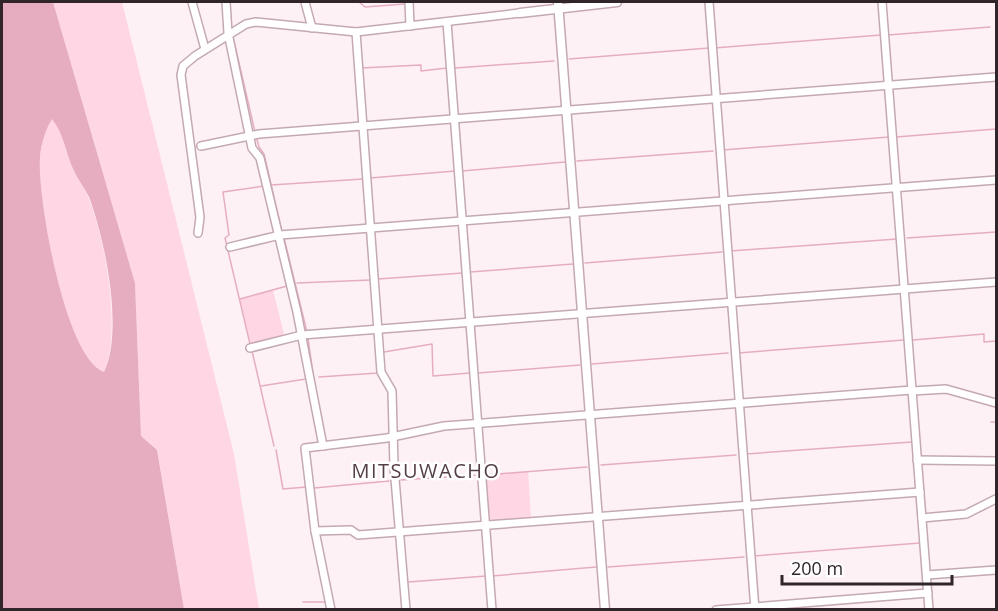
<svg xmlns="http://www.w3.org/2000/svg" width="998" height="611" viewBox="0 0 998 611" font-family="'Open Sans',sans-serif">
<rect width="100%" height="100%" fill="#fdf1f5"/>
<!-- green -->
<g fill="#ffd6e3">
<path d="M53,2H122L234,454L259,609H184L157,450L141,436L135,283Z"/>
<path d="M52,118C65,134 66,156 75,173C79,181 85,188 88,197C105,237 122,332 104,372C65,361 37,196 40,158C41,145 45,129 52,118Z"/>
<path d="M273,290L285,338L251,345L240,299Z"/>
<path d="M528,471L531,519L488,522L485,475Z"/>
</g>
<!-- water -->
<path fill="#e6adc1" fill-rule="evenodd" d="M2,2H53L135,283L141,436L157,450L184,609H2ZM52,119C65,135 66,156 75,173C79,181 85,189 89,197C105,239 124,331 104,372C65,359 37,196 40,157C41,144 46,128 52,119Z"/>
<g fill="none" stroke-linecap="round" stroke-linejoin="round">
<!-- stream -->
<g stroke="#e6adc1" stroke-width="1.5">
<path d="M359,2L365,7L405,4"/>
<path d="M888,35L990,27"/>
<path d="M233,37L255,132"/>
<path d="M714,48L881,35"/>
<path d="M569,59L709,48L713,96"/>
<path d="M361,68L421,65V71L447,68"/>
<path d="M455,68L554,61"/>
<path d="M713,103L720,197"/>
<path d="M256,136L259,147L264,154L282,232"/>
<path d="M896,137L996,129"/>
<path d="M722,150L889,137"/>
<path d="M577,161L713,151"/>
<path d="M462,171L565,162"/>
<path d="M370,178L455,171"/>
<path d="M271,185L363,179"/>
<path d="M721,205L728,299"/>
<path d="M284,238L307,332"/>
<path d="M907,238L996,232"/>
<path d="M730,251L897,239"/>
<path d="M585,263L722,252"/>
<path d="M470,272L573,264"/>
<path d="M378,279L463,273"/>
<path d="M297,283L371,280"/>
<path d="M240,299L287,286"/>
<path d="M728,306L736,400"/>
<path d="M308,338L314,381"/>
<path d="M913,340L984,334V342L996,341"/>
<path d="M250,344L225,238L229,235L223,192L264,186"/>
<path d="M252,351L274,446"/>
<path d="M384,352L432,344L433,376L470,373"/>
<path d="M738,353L904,340"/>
<path d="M592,364L728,353"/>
<path d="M478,373L580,365"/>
<path d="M319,377L378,373L377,371"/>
<path d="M261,386L306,379"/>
<path d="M991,422H996"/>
<path d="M390,446V454"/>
<path d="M276,450L283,489L306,487"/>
<path d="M746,454L912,442"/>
<path d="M601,465L736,455"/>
<path d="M485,475L587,467"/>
<path d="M401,480L478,475"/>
<path d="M314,488L389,481"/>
<path d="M753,556L920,543"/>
<path d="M608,567L744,557"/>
<path d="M492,576L596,567"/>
<path d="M408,582L486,576"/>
<path d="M401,590L402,610"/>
<path d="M303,602H326"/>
</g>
<!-- minor casing -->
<g stroke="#c4a9b2" stroke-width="10">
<g id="minor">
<path d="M192,2L205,49"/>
<path d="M226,2L228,33L252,148L260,158L297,312L323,446"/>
<path d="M305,2L312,28"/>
<path d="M409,2L410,26"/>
<path d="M709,2L755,610"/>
<path d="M882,2L929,610"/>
<path d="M447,22L492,610"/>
<path d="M356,32L381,372L392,391L394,467L406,610"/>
<path d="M201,146L259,134L996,77"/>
<path d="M198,233L200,217L181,75L183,66L195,56L246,24L256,22L356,32L520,13"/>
<path d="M230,247L280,235L996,180"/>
<path d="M250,348L302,335L996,282"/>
<path d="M912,391L946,389L996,403"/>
<path d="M917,460L996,461"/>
<path d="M922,518L966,514L996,499"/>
<path d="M315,531L351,530L358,535L920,492"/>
<path d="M927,575L996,570"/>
<path d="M331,610L315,531L305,448L387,438L444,426L912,390"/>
<path d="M716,610L928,593"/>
</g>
</g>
<!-- tertiary casing -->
<g stroke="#c4a9b2" stroke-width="11">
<g id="tertiary">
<path d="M558,2L605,610"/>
<path d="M520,13L617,2"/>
</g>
</g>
<!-- minor -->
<use href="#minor" stroke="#fff" stroke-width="7"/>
<!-- tertiary -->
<use href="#tertiary" stroke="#fff" stroke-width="8"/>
</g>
<g text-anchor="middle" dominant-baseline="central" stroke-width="5" stroke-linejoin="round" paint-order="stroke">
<!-- quarter labels -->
<g font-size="20" letter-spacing="1.5" fill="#553f47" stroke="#fff">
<text x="426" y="470">MITSUWACHO</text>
</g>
</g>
<!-- border -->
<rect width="998" height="611" fill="none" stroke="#302629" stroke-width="6"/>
<!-- scale -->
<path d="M782 575v9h170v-9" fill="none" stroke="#302629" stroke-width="3"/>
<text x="791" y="575" font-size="18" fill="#302629" stroke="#ffffff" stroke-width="4.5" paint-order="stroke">200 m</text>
</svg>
